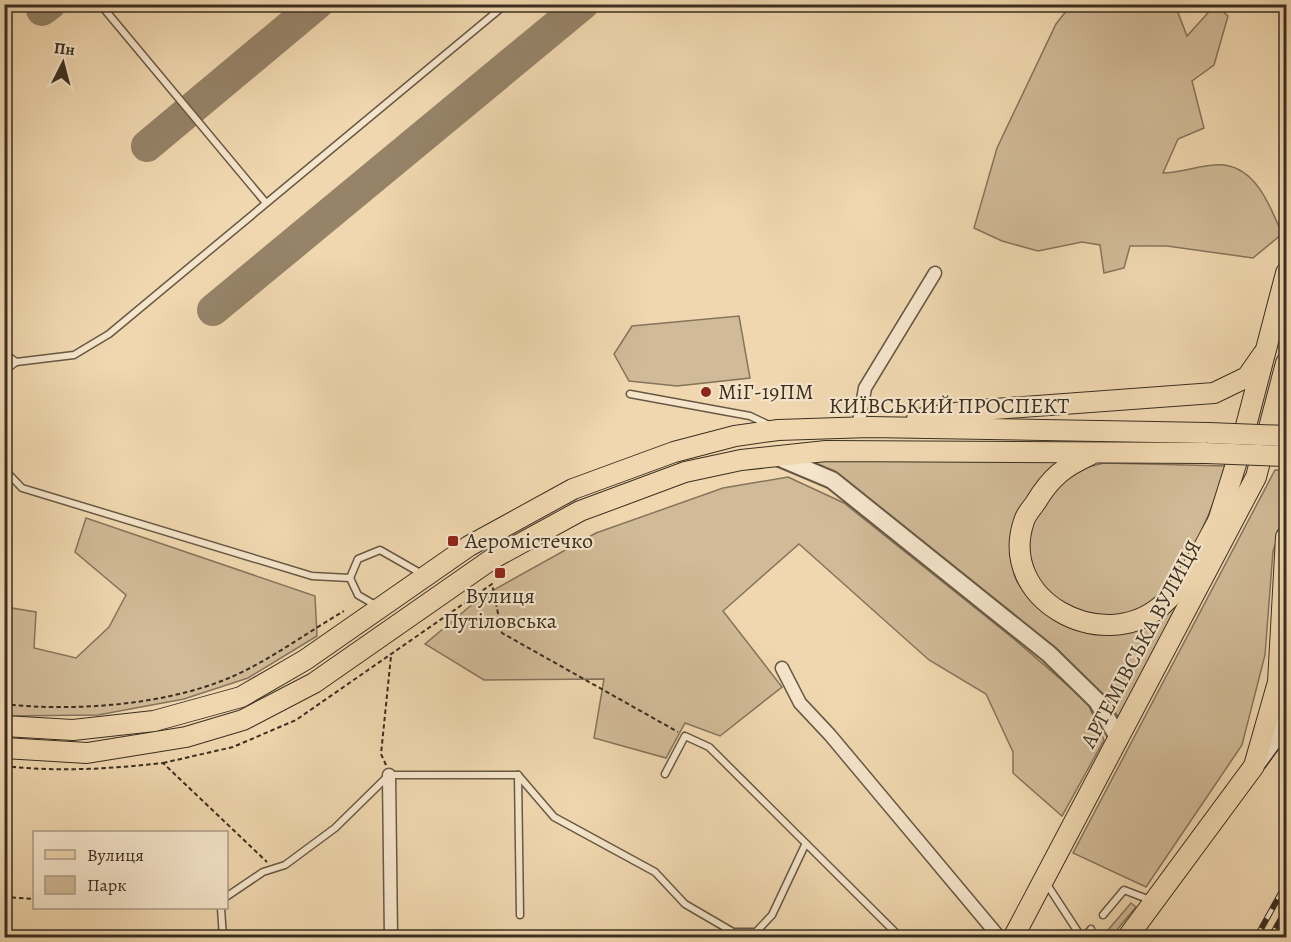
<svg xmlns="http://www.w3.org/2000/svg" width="1291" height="942" viewBox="0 0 1291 942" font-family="Alegreya,serif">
<rect width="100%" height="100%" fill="#f0d7af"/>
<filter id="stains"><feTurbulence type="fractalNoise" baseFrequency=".00333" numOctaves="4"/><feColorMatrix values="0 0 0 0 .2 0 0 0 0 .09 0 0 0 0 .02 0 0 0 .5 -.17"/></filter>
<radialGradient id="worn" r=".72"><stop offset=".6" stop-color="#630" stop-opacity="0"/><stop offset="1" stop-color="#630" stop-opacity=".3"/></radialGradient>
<!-- green -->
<g fill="#d1ba97" stroke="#86745c" stroke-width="1.5">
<path d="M1071,5H1175L1187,36L1215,5L1228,16L1214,65L1192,81L1204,128L1178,139L1163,173C1182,173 1205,163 1224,165C1257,169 1271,208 1282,234L1253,258L1167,246H1130L1124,268L1104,273L1100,245L1082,242L1038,251L1002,241L974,228L997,148L1056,24Z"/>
<path d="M739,316L750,378L677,386L629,381L614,354L632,326Z"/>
<path d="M846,459H1072L1011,550C1013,558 1012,569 1015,577C1021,592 1036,606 1050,614C1099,645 1152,640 1185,590L1122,721L1083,675L835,477L802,461Z"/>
<path d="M1104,463L1227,466C1208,518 1170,632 1098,617C1060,609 1049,595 1027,565L1032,522L1059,483L1080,469Z"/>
<path d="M1275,470H1286V517L1273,551L1265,655L1242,745L1146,887L1073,853Z"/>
<path d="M788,477L844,503L1014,639L1087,702L1104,740L1062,816L1013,773V752L986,694L929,660L799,544L723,611L782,687L720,736L685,723L666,758L594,738L604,679L484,680L425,644L481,597L596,533L723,488Z"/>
<path d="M86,518L315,596L317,636L248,678L184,699L98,715L5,716V607L36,612L34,648L76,658L109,627L126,595L75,552Z"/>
<path d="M1131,903L1136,907L1111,937H1102Z"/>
</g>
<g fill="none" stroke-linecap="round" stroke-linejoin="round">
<!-- taxiway -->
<g stroke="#968368" stroke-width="32">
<path d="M42,10L50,4"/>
<path d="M147,146L317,4"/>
<path d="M213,310L583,4"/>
</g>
<!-- service casing -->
<g stroke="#685944" stroke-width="9">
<g id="service">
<path d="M100,4L266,203"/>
<path d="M4,353L16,362L74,355L109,334L506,4"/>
<path d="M4,371L16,362"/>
<path d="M630,394L750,416L769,425"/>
<path d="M4,469L22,488L312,576L350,578L358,559L380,550L422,574"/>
<path d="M350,578L358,595L377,606"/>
<path d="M665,774L685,736L709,747L901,938"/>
<path d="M518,775L554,817L655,872L685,904L733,932H756L772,915L805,845"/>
<path d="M518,775L520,915"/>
<path d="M1046,883L1082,938"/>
<path d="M226,897L263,872L285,865L335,828L389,775H518"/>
<path d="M221,908L223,938"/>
<path d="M1103,915L1124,890L1150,900"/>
<path d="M1084,938L1091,929"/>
</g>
</g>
<!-- minor casing -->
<g stroke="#685944" stroke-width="15">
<g id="minor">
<path d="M858,428L865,388L935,273"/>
<path d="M782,668L800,703L830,735L1000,938"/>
<path d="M389,775L391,938"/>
</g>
</g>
<!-- tertiary casing -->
<g stroke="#685944" stroke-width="20">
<path id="tertiary" d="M775,456L832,480L1049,654L1097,701L1119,739"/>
</g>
<!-- secondary casing -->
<g stroke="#3b2f21" stroke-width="21">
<path id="secondary" d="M1257,762L1286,722"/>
</g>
<!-- primary casing -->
<g stroke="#3b2f21" stroke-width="22">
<g id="primary">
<path d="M917,419L967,411L1214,393L1247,377L1263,354"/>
<path d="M1090,455C1064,467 1051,477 1036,502C1032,508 1026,514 1024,521C997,600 1102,656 1161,606C1188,583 1202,550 1219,519"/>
<path d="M1215,531L1236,464L1286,273"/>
<path d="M4,726L73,730L154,721L241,697L305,660L469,546L573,489L674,452L735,436L778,430L870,427L1209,433"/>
<path d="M4,748L87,753L186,737L243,720L314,683L492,559L580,511L685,472L741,460L826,451L1206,453"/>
<path d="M1013,938L1256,477L1286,363"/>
<path d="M1127,938L1254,766L1278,682L1286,537"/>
</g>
</g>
<!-- path -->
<g stroke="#3b2f21" stroke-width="2" stroke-dasharray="4.5 3" stroke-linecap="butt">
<path d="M4,704C74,712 165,705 229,678C267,662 308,632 344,611"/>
<path d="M163,763L233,747L296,720L492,584L502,633L678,732"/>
<path d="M386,765L381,754L391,656"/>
<path d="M4,766C59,772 109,769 163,763L267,862"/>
<path d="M4,897L34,899"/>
</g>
<!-- service -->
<use href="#service" stroke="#f5e5cb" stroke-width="6"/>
<!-- minor -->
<use href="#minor" stroke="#f5e5cb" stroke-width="12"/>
<!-- tertiary -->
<use href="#tertiary" stroke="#f5e5cb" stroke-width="16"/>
<!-- secondary -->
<use href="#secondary" stroke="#f5e5cb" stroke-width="18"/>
<!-- primary -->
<use href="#primary" stroke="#f0d7af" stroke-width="20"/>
<!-- rail casing -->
<g stroke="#3b2f21" stroke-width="6">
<g id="rail">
<path d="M1256,938L1286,884"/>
<path d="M1270,938L1286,910"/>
</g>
</g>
<!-- rail -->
<use href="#rail" stroke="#f5e5cb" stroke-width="4" stroke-dasharray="11" stroke-linecap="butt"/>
<!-- primary-bridge casing -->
<g stroke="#3b2f21" stroke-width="22" stroke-linecap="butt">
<g id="primary-bridge">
<path d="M1209,433L1286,436"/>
<path d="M1206,453L1286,456"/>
</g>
</g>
<!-- primary-bridge -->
<use href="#primary-bridge" stroke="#f0d7af" stroke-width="20"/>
</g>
<!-- markers -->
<g fill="#8f2418" stroke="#f5e5cb" stroke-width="2">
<circle cx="706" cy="392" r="6"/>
<rect x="447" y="535" width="12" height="12" rx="3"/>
<rect x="494" y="567" width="12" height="12" rx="3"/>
</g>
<g text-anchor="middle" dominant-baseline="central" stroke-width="4.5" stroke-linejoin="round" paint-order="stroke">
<!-- poi labels -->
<g font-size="22" fill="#3b2f21" stroke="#f5e5cb" text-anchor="start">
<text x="718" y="392">МіГ-19ПМ</text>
<text x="465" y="541">Аеромістечко</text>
<text x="500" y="596" text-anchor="middle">Вулиця<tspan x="500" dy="25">Путіловська</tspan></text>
</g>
<!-- street labels -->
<g font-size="22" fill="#3b2f21" stroke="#f5e5cb">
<text x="949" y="406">КИЇВСЬКИЙ ПРОСПЕКТ</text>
<text transform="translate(1141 644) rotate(-62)">АРТЕМІВСЬКА ВУЛИЦЯ</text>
</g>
</g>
<!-- margin -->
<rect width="1291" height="942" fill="none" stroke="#f0d7af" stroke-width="24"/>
<rect x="6" y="6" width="1279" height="930" fill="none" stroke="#3b2f21" stroke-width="3"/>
<rect x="12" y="12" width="1267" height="918" fill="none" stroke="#3b2f21" stroke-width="1.5"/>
<!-- legend -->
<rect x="33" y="831" width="195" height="78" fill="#f5e5cb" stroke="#ab9c87" stroke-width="1.5"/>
<rect x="45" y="850" width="30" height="9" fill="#f0d7af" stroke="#ab9c87" stroke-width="1.5"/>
<text x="87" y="861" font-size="18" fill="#3b2f21">Вулиця</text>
<rect x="45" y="876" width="30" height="18" fill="#d1ba97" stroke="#ab9c87" stroke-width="1.5"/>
<text x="87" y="891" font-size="18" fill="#3b2f21">Парк</text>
<!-- north arrow -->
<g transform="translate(63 63) rotate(6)" stroke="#f5e5cb" stroke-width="4.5" paint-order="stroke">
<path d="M0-4.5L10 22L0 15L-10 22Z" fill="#3b2f21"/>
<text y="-9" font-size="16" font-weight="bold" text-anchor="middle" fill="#3b2f21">Пн</text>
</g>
<rect width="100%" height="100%" filter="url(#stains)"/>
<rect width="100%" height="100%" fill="url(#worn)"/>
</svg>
